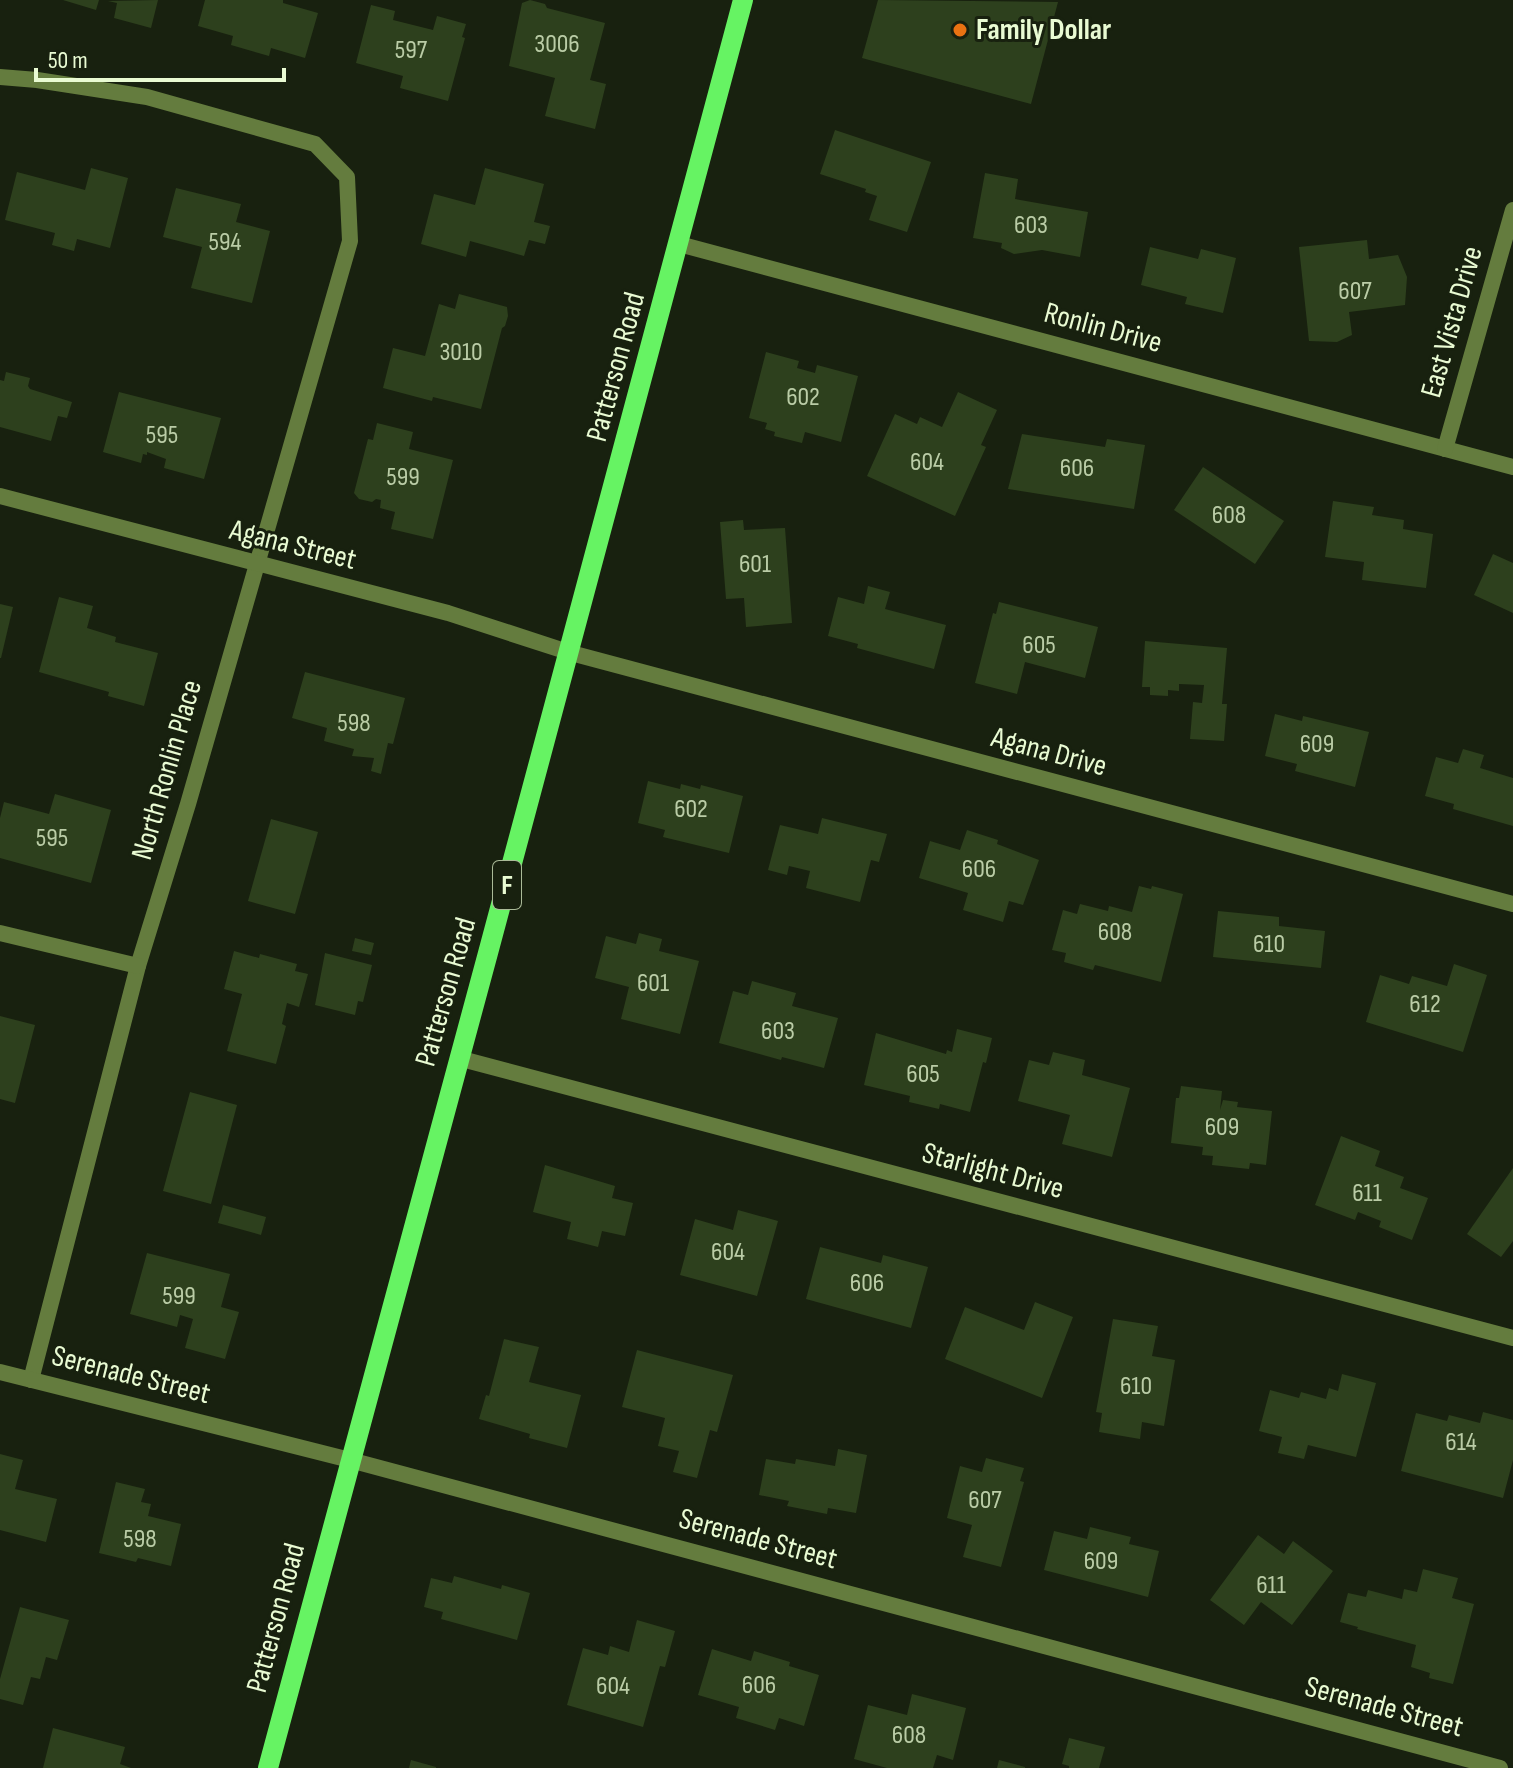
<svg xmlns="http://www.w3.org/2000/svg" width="1513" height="1768" viewBox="0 0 1513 1768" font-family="'Sofia Sans Condensed',sans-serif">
<rect width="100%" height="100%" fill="#18210f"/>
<!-- building -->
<g fill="#2d401d">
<path d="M63,0H99L96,10Z"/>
<path d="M158,0L151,28L114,18L117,3L108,1Z"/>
<path d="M205,0H283V3L318,13L305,58L271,48L269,56L231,45L233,36L198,26Z"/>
<path d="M530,0L545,4L547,8L605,23L590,80L606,84L595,129L545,116L555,78L509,66L522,3Z"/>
<path d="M878,0L1058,2L1031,104L862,58Z"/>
<path d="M371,5L395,11L393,20L433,30L437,16L466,24L462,37L465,38L448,101L400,88L403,76L356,63Z"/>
<path d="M835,130L931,162L907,232L869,220L877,196L865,192L866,189L820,174Z"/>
<path d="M91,168L128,178L110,248L77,239L74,251L52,245L55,233L5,220L17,172L85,190Z"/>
<path d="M485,168L544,184L534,222L550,226L545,244L529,240L524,256L470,241L466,257L421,244L434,194L475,205Z"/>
<path d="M985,173L1018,179L1015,199L1088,212L1080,257L1042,250L1014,254L1001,248L1002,243L973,238Z"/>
<path d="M176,188L241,204L236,222L270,231L252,303L191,288L202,247L163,237Z"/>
<path d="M1367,240L1369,259L1398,255L1407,277L1405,305L1349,312L1352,335L1337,342L1309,341L1299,247Z"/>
<path d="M1150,247L1198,259L1201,249L1236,258L1223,313L1185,304L1187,297L1141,285Z"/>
<path d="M459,294L507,307L508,316L505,326L502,328L481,409L433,397L432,401L383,388L393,348L425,356L439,304L455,309Z"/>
<path d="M766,352L799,361L797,368L815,373L817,365L858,376L841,442L805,432L802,443L774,436L775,432L765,429L767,423L749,418Z"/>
<path d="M6,372L30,378L28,386L30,389L72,402L67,418L58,416L51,441L0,427V380L4,381Z"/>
<path d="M119,392L221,418L204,479L164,468L166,459L147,452V455L143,454L141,463L103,452Z"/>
<path d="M958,392L997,410L981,445L986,447L955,516L867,476L895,414L917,424L920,417L942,427Z"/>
<path d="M377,423L413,432L409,449L453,460L433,539L391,529L395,512L380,508L381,500L376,499L372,502L359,499L354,493L368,439L373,440Z"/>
<path d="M1022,434L1105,447L1107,439L1145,445L1134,509L1008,489Z"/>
<path d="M1203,467L1284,521L1255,564L1174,510Z"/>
<path d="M1333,501L1374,507L1372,515L1404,520L1403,529L1433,534L1426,588L1362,580L1364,562L1325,557Z"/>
<path d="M743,520L744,530L785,528L792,623L746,627L744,598L726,599L720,522Z"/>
<path d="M1493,554L1513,563V613L1474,595Z"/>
<path d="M868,586L890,592L885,609L946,625L934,669L857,648L858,644L828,636L838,597L864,604Z"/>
<path d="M59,597L93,606L87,628L116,637L115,642L158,653L144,706L108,696L109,692L39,672Z"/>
<path d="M999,602L1098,627L1085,678L1025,662L1017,694L975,683L993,613L996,614Z"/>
<path d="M0,604L13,607L1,658H0Z"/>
<path d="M1145,641L1227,648L1222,704H1227L1224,741L1190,739L1193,702L1202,703L1204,685L1179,684V691L1168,690V696L1150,695V687H1142Z"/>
<path d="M305,672L405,698L393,744L388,743L381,774L371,771L374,758L352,756L354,749L324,741L327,728L292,718Z"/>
<path d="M1275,714L1302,721L1303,716L1369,732L1355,787L1295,771L1297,764L1265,756Z"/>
<path d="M1463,749L1484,755L1480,768L1513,778V826L1453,809L1454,804L1425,796L1436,757L1458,763Z"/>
<path d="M648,781L680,789L681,784L700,789L701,785L743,796L729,853L663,837L665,830L638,823Z"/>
<path d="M55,794L111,810L91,883L0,858V818L4,802L49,814Z"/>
<path d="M822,818L887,834L879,862L871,860L860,902L806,888L810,871L789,866L787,875L768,870L780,825L818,834Z"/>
<path d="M271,819L318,832L295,914L248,901Z"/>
<path d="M967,830L998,840L997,844L1039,860L1023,905L1009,901L1003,922L963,910L968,893L919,878L930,841L960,850Z"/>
<path d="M1139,886L1151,889L1152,886L1183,894L1161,982L1095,965L1093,970L1064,962L1066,953L1052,950L1063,910L1077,914L1080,904L1108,911L1109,906L1132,912Z"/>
<path d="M1218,911L1279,917V926L1325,931L1321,968L1213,957Z"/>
<path d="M639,933L662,939L659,951L699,961L680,1034L621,1019L629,987L595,978L606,936L636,944Z"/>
<path d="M355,938L374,943L371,955L352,951Z"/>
<path d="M234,951L259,958L260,954L297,964L295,971L308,974L299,1007L287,1003L282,1024L286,1026L276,1064L227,1051L242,994L224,989Z"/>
<path d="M325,953L372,965L363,1002L358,1001L355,1015L315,1005Z"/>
<path d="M1454,964L1487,975L1463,1052L1366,1022L1380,975L1409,984L1412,976L1447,986Z"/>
<path d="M752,981L796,993L792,1006L838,1018L824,1068L782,1057L781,1060L719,1043L733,991L748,995Z"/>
<path d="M0,1016L35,1025L15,1103L0,1099Z"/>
<path d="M957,1029L992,1038L986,1063L983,1062L970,1112L940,1104L939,1109L909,1102L910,1096L864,1085L876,1033L946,1054L947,1050L952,1052Z"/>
<path d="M1053,1052L1085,1060L1082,1075L1130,1088L1112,1157L1062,1144L1070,1115L1018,1101L1029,1060L1049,1065Z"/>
<path d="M1181,1086L1222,1091L1220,1110L1223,1100L1238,1102L1237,1107L1272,1111L1266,1165L1250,1163L1249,1169L1212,1165L1213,1156L1202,1155L1203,1147L1171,1143L1176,1098H1179Z"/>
<path d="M190,1092L237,1105L211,1204L163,1191Z"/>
<path d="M1341,1136L1380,1151L1375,1166L1404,1177L1400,1188L1428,1198L1412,1240L1379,1227L1381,1221L1358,1212L1355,1220L1315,1205Z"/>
<path d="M545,1165L615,1186L612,1198L633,1203L625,1236L602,1231L598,1247L567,1239L571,1222L533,1212Z"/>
<path d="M1513,1168V1241L1501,1257L1467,1234Z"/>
<path d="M223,1205L266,1217L261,1235L218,1223Z"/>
<path d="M738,1210L778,1221L757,1296L680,1275L695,1219L733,1230Z"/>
<path d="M820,1247L881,1263L883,1255L928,1267L911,1328L806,1299Z"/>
<path d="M147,1253L230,1274L221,1307L239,1312L225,1359L185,1348L193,1319L180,1315L177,1327L130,1314Z"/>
<path d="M1035,1302L1073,1317L1042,1398L945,1359L965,1307L1024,1330Z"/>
<path d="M1113,1319L1158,1326L1152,1356L1175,1360L1164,1426L1142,1422L1140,1439L1099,1432L1102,1413L1096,1412Z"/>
<path d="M504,1339L539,1347L529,1382L581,1395L567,1448L529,1438L530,1434L479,1419L486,1395L489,1396Z"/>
<path d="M637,1350L733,1375L717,1432L710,1430L697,1478L673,1472L679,1451L658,1446L665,1418L622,1407Z"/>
<path d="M1342,1374L1376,1383L1356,1457L1308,1445L1304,1459L1278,1453L1282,1437L1259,1431L1270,1390L1299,1398L1301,1392L1326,1399L1329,1388L1338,1391Z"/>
<path d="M1483,1412L1513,1420V1460L1503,1498L1401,1471L1416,1413L1447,1421L1449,1415L1480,1423Z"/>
<path d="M838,1449L867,1455L856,1513L828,1508L827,1514L787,1506L789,1501L759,1495L766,1459L795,1464L796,1459L835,1466Z"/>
<path d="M0,1454L23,1460L15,1489L57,1499L46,1542L0,1530Z"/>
<path d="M986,1458L1024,1468L1020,1481L1024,1482L1001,1567L963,1557L972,1525L947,1518L960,1466L982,1472Z"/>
<path d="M116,1482L145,1489L141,1502L151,1504L148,1516L181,1524L171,1566L138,1558L136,1562L99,1553Z"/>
<path d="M1090,1527L1131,1537L1129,1544L1159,1551L1148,1597L1044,1570L1054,1531L1087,1539Z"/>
<path d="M1258,1535L1284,1554L1293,1541L1333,1571L1292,1625L1261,1602L1244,1625L1210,1600Z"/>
<path d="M1423,1569L1458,1578L1452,1598L1474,1604L1453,1684L1429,1678L1430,1673L1411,1667L1416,1645L1357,1629L1358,1627L1340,1622L1348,1593L1366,1597L1368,1590L1402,1599L1404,1589L1417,1592Z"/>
<path d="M454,1576L501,1589L502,1585L530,1593L517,1640L441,1619L443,1612L424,1607L431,1578L452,1583Z"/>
<path d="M20,1607L69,1620L57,1660L46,1657L40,1679L31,1677L23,1705L0,1699V1679Z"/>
<path d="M637,1620L675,1631L665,1667L660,1666L643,1727L567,1705L583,1648L608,1655L610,1646L629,1652Z"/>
<path d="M712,1649L751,1661L754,1651L790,1662L789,1666L819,1675L804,1726L779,1718L775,1730L736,1718L739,1707L698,1695Z"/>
<path d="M912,1694L966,1708L953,1760L937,1755L933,1768H887L854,1759L868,1705L907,1715Z"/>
<path d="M53,1728L125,1747L120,1764L131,1768H43Z"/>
<path d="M1069,1738L1105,1747L1099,1768H1069V1766L1062,1764Z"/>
<path d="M411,1760L436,1767V1768H409Z"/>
<path d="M999,1760L1025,1767V1768H997Z"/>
</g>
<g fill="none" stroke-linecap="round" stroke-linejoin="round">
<!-- minor -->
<g stroke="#647c3e" stroke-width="16">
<path d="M0,77L37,80L147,97L315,144L347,177L350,241L188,804L138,966L31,1380"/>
<path d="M679,244L1513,467"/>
<path d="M1445,449L1513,210"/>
<path d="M0,496L448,613L571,653L1513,904"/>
<path d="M0,933L138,966"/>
<path d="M458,1058L1513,1338"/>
<path d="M0,1372L350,1460L1500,1768"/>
</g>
<!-- primary -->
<path stroke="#66f363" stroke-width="20" d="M268,1768C425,1178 589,591 743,0"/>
</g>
<!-- markers -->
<circle fill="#e87212" stroke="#18210f" stroke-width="3" cx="960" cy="30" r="8"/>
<g text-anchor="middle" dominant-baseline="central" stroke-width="6" stroke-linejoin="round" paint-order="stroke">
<!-- number labels -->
<g font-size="26" fill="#bacca6">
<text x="557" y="44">3006</text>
<text x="411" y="50">597</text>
<text x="1031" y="225">603</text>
<text x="225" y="242">594</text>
<text x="1355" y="291">607</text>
<text x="461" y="352">3010</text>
<text x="803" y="397">602</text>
<text x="162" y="435">595</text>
<text x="927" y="462">604</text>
<text x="1077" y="468">606</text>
<text x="403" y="477">599</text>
<text x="1229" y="515">608</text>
<text x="755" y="564">601</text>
<text x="1039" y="645">605</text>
<text x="354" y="723">598</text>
<text x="1317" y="744">609</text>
<text x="691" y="809">602</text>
<text x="52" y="838">595</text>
<text x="979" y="869">606</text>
<text x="1115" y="932">608</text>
<text x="1269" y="944">610</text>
<text x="653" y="983">601</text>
<text x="1425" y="1004">612</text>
<text x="778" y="1031">603</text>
<text x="923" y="1074">605</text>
<text x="1222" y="1127">609</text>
<text x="1367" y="1193">611</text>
<text x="728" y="1252">604</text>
<text x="867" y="1283">606</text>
<text x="179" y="1296">599</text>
<text x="1136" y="1386">610</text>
<text x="1461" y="1442">614</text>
<text x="985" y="1500">607</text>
<text x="140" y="1539">598</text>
<text x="1101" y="1561">609</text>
<text x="1271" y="1585">611</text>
<text x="759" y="1685">606</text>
<text x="613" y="1686">604</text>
<text x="909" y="1735">608</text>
</g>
<!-- shield labels -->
<rect fill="#18210f" stroke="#aaba98" stroke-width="2" x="493" y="861" width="28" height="48" rx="6"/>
<g font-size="28" font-weight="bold" fill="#e9fbd3">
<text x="507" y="885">F</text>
</g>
<!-- poi labels -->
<g font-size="30" font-weight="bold" fill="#e9fbd3" stroke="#18210f" text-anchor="start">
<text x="976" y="30">Family Dollar</text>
</g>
<!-- street labels -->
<g font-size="30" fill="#e9fbd3" stroke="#18210f">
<text transform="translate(1452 322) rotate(-74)">East Vista Drive</text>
<text transform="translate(1103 328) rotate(15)">Ronlin Drive</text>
<text transform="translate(616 367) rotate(-75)">Patterson Road</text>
<text transform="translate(293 545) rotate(14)">Agana Street</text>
<text transform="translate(1049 752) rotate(15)">Agana Drive</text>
<text transform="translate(167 770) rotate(-74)">North Ronlin Place</text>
<text transform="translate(446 992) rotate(-74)">Patterson Road</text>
<text transform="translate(993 1171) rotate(15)">Starlight Drive</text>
<text transform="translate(131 1375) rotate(14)">Serenade Street</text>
<text transform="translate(758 1539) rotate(15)">Serenade Street</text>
<text transform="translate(276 1618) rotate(-75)">Patterson Road</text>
<text transform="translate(1384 1707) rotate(15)">Serenade Street</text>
</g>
</g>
<!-- scale -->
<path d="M36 68v12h248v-12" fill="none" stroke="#e9fbd3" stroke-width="4"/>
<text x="48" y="68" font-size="24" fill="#e9fbd3" stroke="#18210f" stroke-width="6" paint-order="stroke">50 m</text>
</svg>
